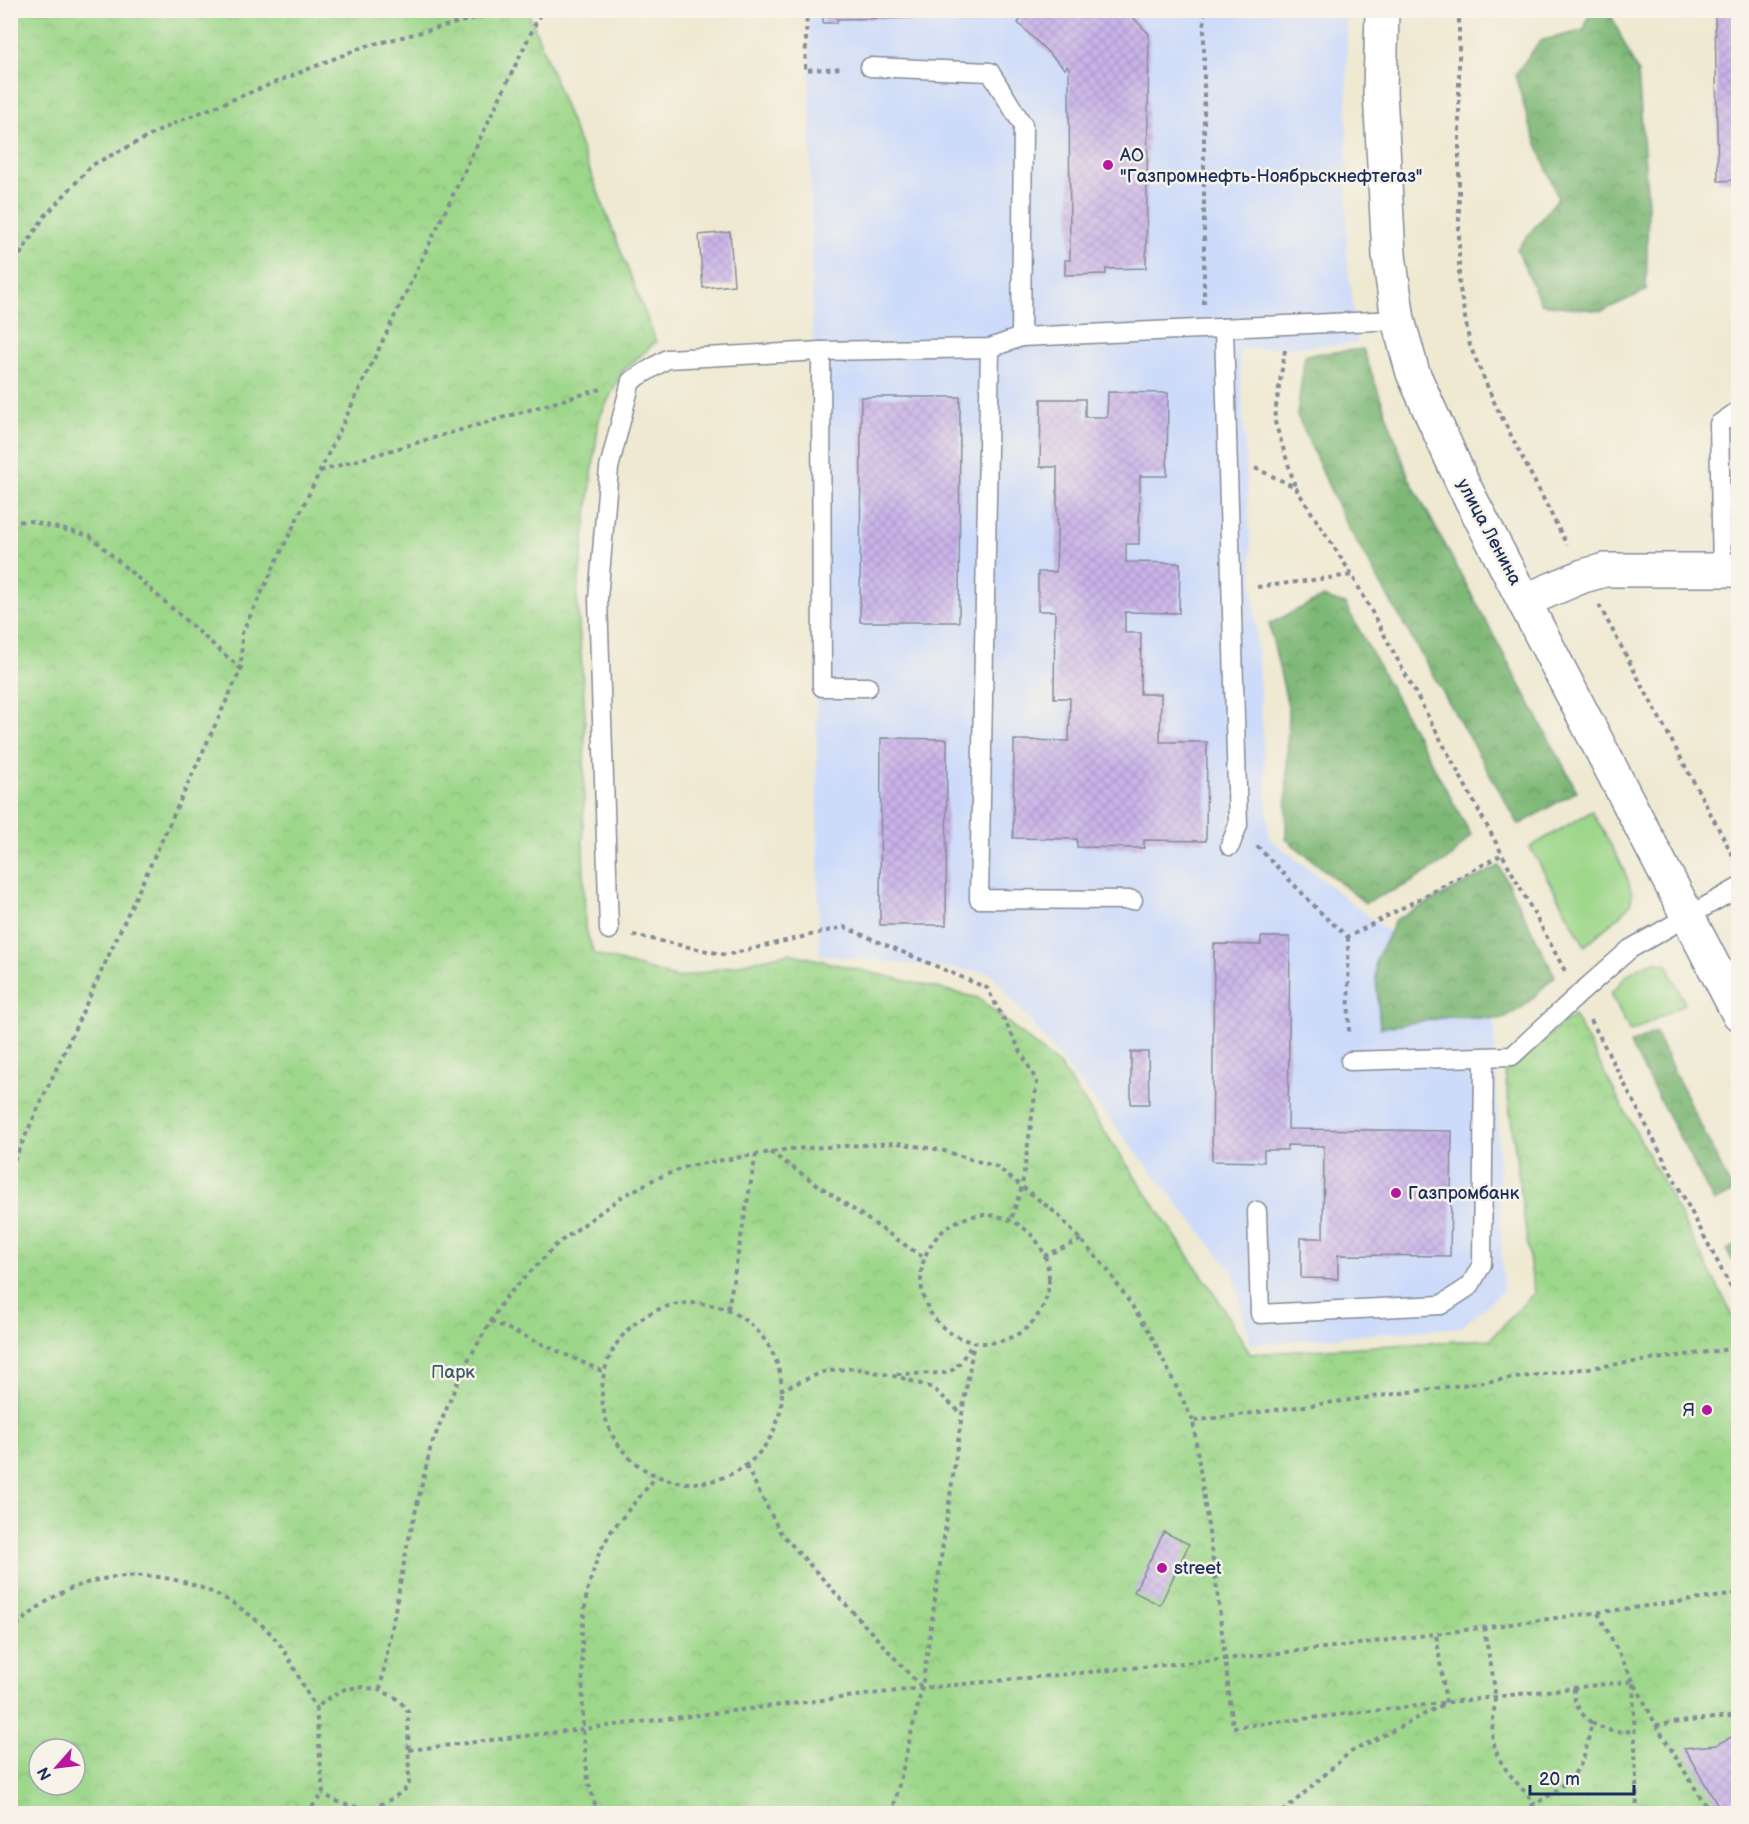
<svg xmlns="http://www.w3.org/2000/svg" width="1749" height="1824" viewBox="0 0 1749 1824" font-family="'Balsamiq Sans',sans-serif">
<defs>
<pattern id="forest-crowns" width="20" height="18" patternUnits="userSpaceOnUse" patternTransform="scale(1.5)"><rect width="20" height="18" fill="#7eb876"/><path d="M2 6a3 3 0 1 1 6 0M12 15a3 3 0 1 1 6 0" fill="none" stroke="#669664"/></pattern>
<pattern id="park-crowns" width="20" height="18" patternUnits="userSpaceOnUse" patternTransform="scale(1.5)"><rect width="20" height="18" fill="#9dd78a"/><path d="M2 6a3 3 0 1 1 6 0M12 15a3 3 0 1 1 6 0" fill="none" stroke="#87b97a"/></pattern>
<pattern id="building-cross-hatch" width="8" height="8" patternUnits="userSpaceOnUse" patternTransform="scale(1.5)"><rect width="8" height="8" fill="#c9b2e8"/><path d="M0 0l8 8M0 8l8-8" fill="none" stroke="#ac99c9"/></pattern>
</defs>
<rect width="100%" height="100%" fill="#f7f3e8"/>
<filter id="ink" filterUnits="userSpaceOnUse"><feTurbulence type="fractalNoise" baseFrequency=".0167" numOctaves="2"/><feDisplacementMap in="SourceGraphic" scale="12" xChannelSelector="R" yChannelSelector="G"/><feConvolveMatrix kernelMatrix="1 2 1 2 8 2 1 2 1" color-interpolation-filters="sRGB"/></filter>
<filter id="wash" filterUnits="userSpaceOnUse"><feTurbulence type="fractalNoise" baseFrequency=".008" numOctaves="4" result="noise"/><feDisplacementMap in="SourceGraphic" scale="24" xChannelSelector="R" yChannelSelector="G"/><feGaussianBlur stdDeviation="1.35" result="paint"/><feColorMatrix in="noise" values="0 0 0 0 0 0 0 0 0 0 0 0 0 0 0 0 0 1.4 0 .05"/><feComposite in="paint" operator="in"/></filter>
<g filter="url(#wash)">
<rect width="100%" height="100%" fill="#efe9d2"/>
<!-- built -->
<path fill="#cddbfa" d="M809,11H1347V257L1358,344L1239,349L1269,838L1494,1015L1503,1291L1462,1327L1250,1344L1233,1272L991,973L819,954Z"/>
<!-- grass -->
<g fill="#9dd78a" stroke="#5c8374" stroke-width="1.5">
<path d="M1592,811C1601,830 1640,887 1630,904C1622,916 1596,935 1585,946L1530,847Z"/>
<path d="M1655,961L1667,964L1685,1004L1630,1032L1611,993C1617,988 1619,984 1624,978C1632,970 1644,964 1655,961Z"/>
</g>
<!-- forest -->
<g fill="url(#forest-crowns)" stroke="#4c746a" stroke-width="1.5">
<path d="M1590,11H1609L1638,73L1648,205L1646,291L1602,311L1541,304L1517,249L1558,198L1529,123L1515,75L1540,41L1584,30Z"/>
<path d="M1363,349L1409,478L1577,791L1519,825L1348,527L1334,498L1297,415L1305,355Z"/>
<path d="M1323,597L1345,604L1471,835L1452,857L1408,884L1365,903L1286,839L1288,706L1269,624Z"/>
<path d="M1499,866L1555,976L1522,1008L1502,1019L1449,1017L1380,1028L1375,963L1395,920Z"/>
<path d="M1655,1032L1733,1192L1714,1202L1630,1044Z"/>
<path d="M1738,1244V1272L1727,1250Z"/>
</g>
<!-- park -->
<path fill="url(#park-crowns)" stroke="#5c8374" stroke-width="1.5" fill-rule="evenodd" d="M11,11H528L656,342L622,372L599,419L577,595L585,715L583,841L585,927L594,954L678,978L789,953L978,998L1060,1066L1216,1296L1250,1354L1490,1339L1534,1293L1505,1073L1574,1015L1738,1325V1813L11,1814ZM39,1749H75V1785H39Z"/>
<g id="blocks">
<!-- building -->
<g fill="url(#building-cross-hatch)">
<path d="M823,10H1126L1149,34L1146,268L1106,269V274L1065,275V260H1070L1069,68L1067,66L1065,69L1018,23L1021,19L1019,17L837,19V23H823Z"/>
<path d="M1674,10H1727V13L1674,15Z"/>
<path d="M1738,14V180L1718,181L1715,15Z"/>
<path d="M730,232L734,285L703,288L699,235Z"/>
<path d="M1108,392L1168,393L1167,476H1140L1139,544H1126V562L1180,563L1179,613L1125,612V633H1141L1140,694H1161L1160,742H1207L1206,841L1144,840V848L1077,847V839L1013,838L1014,740L1069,741L1070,698H1054L1055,611H1038V572H1056L1057,535V467H1040L1041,399H1085V417H1107Z"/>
<path d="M861,397H960L959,622H860Z"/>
<path d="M881,738L947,739L946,925H880Z"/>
<path d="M1261,937H1290L1288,1129L1452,1131L1450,1256L1338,1255V1279L1301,1278V1238H1323L1324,1146L1287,1145V1150H1264V1162L1212,1161L1214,944L1261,945Z"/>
<path d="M1131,1052H1148L1149,1104H1131Z"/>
<path d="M1164,1532L1189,1544L1160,1605L1134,1592Z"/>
<path d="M1733,1736H1738V1811L1722,1813L1684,1748L1716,1745Z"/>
</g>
</g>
</g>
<g filter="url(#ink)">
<use href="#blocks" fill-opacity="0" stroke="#858c98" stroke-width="1.5"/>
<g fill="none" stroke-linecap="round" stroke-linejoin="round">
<!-- service casing -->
<g stroke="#858c98" stroke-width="21">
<g id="service">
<path d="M870,67L990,72L1023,125L1021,337L1398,320"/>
<path d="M1224,328L1238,825L1230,846"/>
<path d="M990,348L979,899L1133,900"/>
<path d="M821,351L822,687H868"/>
<path d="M1722,570L1719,424L1738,411"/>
<path d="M609,930L598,599L609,468L631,381L667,359L821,351L990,348L1021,337"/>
<path d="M1350,1061L1512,1056L1578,995L1630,949L1738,888"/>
<path d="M1257,1211L1260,1314L1441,1305L1470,1286L1482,1264L1484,1058"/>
</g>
</g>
<!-- minor casing -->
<g stroke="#858c98" stroke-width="36">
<path id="minor" d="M1524,601L1583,576L1605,570H1738"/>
</g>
<!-- primary casing -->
<g stroke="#858c98" stroke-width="36">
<path id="primary" d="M1382,10L1380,92L1389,255L1398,320L1413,373L1463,484L1738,1013"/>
</g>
<!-- path -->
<g stroke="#858c98" stroke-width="4" stroke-dasharray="4.5 4.5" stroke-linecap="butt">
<path d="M807,10L805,70L844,68"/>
<path d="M1459,10V283L1470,346L1495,404L1567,545"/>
<path d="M10,270L44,217L92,165L177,122L363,47L508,10"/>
<path d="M1204,304V10"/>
<path d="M1285,350L1274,419L1295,486"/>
<path d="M1255,468L1295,487L1352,575L1565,971"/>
<path d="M320,471L601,389"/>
<path d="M10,522L29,521L90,536L241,669"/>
<path d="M1257,587L1352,575"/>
<path d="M1599,605L1737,863"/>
<path d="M1257,846L1325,917L1348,937L1501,855"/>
<path d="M633,935L726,955L844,927L987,988L1037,1082L1022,1186L1011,1220"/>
<path d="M1348,937L1349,1036"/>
<path d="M1591,1020L1738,1301"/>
<path d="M770,1152L924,1258"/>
<path d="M10,1169L241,669L242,633L542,10"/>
<circle cx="985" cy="1279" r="64"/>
<path d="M1044,1256L1081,1240"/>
<circle cx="692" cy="1393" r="90"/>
<path d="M728,1309L756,1154"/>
<path d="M491,1321L604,1372"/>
<path d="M897,1374L947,1373L956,1368L972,1345"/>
<path d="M780,1390L823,1372L854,1368L899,1377L933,1388L961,1413"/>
<path d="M746,1466L780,1532L922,1688"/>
<path d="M1598,1613L1656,1725L1711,1814"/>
<path d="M1484,1627C1487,1650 1494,1674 1495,1696C1495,1719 1487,1732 1498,1756C1506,1774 1523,1788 1535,1804"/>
<path d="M10,1632C26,1617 42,1603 61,1593C131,1559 214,1577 268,1631C291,1653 299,1683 316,1708"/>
<path d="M1574,1688C1573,1702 1580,1714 1592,1723"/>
<path d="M380,1690L407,1547L431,1446L463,1369L504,1299L557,1244L620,1198L653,1180L688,1166L789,1149L897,1143L941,1150L997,1167L1057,1214L1107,1269L1149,1331L1193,1421"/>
<path d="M1656,1725L1738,1715"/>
<path d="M409,1750L922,1688L1225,1659L1351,1645L1738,1594"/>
<path d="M1283,1812L1349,1753L1446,1703L1436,1634"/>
<path d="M306,1814L323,1794L316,1708L330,1697L345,1689L362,1687L380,1690L398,1699L408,1711L409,1786C379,1812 357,1814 323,1794"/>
<path d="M598,1814L588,1781L583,1729L582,1632L587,1591L599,1553L612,1530L656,1477"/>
<path d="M892,1814L922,1688L962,1414L974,1342"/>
<path d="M1515,1814C1539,1802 1572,1786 1583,1759C1587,1748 1589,1734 1592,1723C1606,1731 1618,1734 1635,1730"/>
<path d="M1637,1814L1633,1681L1233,1727L1216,1582L1193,1421L1738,1348"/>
</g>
<!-- service -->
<use href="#service" stroke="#fff" stroke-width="18"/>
<!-- minor -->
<use href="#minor" stroke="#fff" stroke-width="33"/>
<!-- primary -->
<use href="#primary" stroke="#fff" stroke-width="33"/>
</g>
</g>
<!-- markers -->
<g fill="#b5179e" stroke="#f7f3e8" stroke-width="2">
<circle cx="1108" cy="165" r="6"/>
<circle cx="1396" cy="1193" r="6"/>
<circle cx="1707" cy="1410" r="6"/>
<circle cx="1162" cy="1568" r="6"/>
</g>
<g text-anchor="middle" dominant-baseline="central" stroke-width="5" stroke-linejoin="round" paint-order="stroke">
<!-- poi labels -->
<g font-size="18" fill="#1b2f5e" stroke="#f7f3e8" text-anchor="start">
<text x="1120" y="155">АО<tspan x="1120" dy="21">"Газпромнефть-Ноябрьскнефтегаз"</tspan></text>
<text x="1408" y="1193">Газпромбанк</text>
<text x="1695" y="1410" text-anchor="end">Я</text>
<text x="1174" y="1568">street</text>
</g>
<!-- street labels -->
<g font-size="18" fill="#1b2f5e" stroke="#f7f3e8">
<text transform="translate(1489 532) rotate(62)">улица Ленина</text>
</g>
<!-- park labels -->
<g font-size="18" fill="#3c5969" stroke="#f7f3e8">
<text x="453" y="1372">Парк</text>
</g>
</g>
<!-- margin -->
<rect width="1749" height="1824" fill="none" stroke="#f7f3e8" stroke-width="36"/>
<!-- north arrow -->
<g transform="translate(57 1767) rotate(242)"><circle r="28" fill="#f7f3e8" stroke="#9fa5b1" stroke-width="1.5"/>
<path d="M0-4.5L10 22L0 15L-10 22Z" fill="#b5179e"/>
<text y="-9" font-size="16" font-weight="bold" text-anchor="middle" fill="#1b2f5e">N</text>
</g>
<!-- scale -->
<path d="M1530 1785v9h104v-9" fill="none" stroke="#1b2f5e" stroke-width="3"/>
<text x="1539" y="1785" font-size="18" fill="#1b2f5e" stroke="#f7f3e8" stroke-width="4.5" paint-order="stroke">20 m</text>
</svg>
